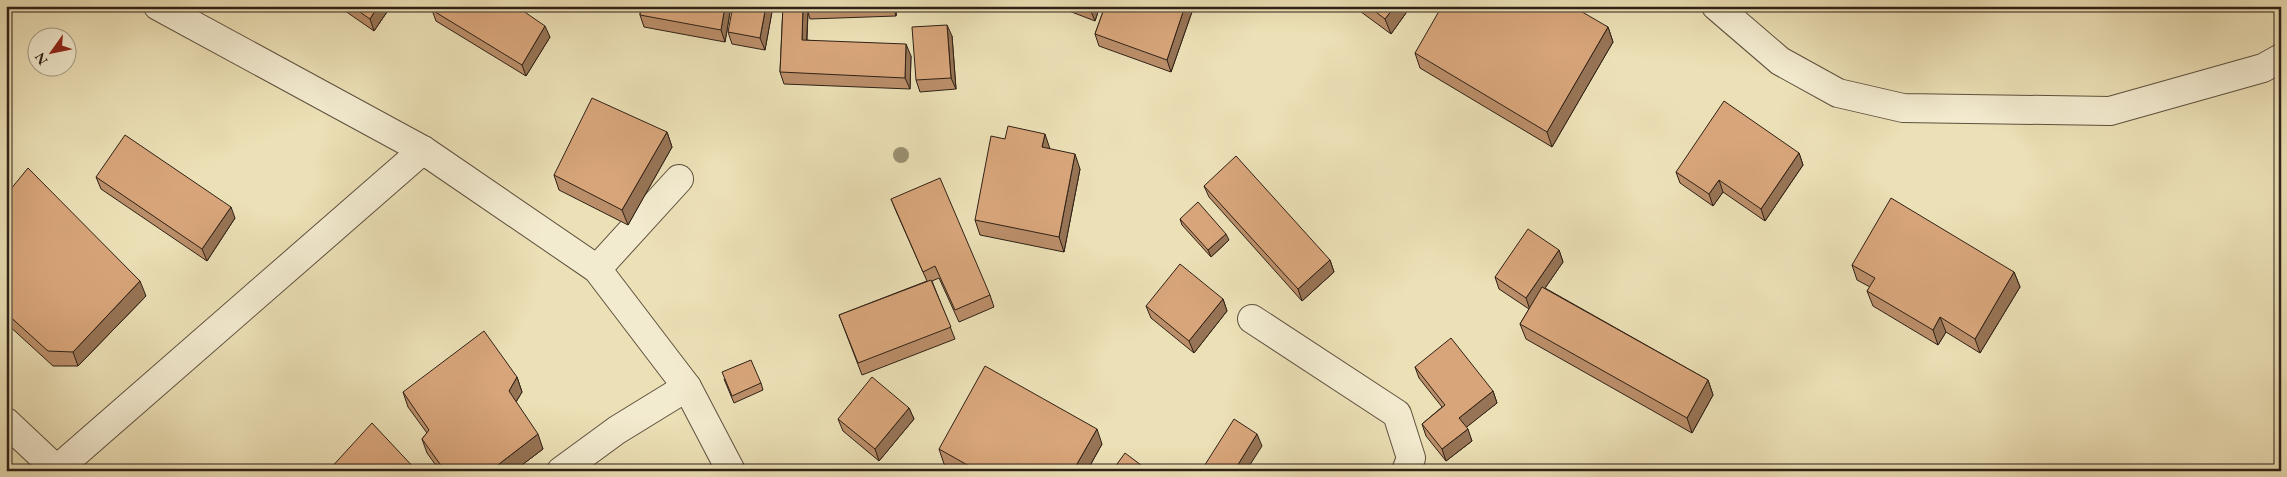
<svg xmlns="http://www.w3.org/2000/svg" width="2287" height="477" viewBox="0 0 2287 477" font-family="'EB Garamond',serif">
<rect width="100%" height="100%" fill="#ece0b6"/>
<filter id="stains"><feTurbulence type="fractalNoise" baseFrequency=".004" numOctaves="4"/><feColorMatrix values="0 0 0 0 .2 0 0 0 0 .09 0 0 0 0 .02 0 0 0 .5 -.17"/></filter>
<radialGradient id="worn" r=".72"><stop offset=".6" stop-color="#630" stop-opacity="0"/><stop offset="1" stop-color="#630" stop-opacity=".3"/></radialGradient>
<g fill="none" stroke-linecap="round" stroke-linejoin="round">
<!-- minor casing -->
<g stroke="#5e513e" stroke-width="30">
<g id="minor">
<path d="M158,6L423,150L597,269L687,387L731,471"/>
<path d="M1716,6L1780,61L1838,93L1903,108L2110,111L2263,68L2281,58"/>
<path d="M597,269L679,179"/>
<path d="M1252,319L1397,414L1411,458L1406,471"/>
<path d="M6,422L57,470"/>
<path d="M55,471L423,150"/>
<path d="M561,471L617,430L687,387"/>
</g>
</g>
<!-- minor -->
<use href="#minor" stroke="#f3ebd0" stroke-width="28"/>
</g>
<!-- trees -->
<circle fill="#9b9172" cx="901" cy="155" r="8"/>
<!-- wall -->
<g fill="#ba8e69" stroke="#2f2116">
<path d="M338,6H391L374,31Z"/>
<path d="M641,6H731L725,42L644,27L640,15Z"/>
<path d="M773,6L765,50L732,44L728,32Z"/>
<path d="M783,6H897L896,16L810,19L808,12L807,40L911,56L910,89L784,84L780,72Z"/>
<path d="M1056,6H1100L1095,21Z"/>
<path d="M1105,6H1194L1171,72L1099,46L1095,34Z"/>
<path d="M1353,6H1411L1391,34Z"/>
<path d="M1543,8L1608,27L1613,42L1552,147L1420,68L1415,53Z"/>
<path d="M432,10L550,37L526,76L436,21Z"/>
<path d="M952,36L956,89L920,92L916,80Z"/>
<path d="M667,132L672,147L628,225L559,190L554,175Z"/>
<path d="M1050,149L1080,169L1064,252L980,235L975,220Z"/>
<path d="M1799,153L1803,165L1765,221L1723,192L1713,206L1680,183L1676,172Z"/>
<path d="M96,177L235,218L207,261L101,189Z"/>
<path d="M1204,186L1330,260L1334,272L1302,301L1209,197Z"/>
<path d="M6,195L146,296L78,366H53L6,323Z"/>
<path d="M891,199L990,295L994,307L959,322L939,278L932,281L955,339L862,375L839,315L927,281L896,211Z"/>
<path d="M1180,219L1229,240L1211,257L1182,225Z"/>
<path d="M1559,250L1563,262L1545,288L1708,380L1713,395L1692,433L1526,339L1520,324L1529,309L1499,289L1495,277Z"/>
<path d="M1852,265L2014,272L2020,287L1980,353L1946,332L1938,345L1873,306L1867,291L1870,287L1857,280Z"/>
<path d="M1223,299L1227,311L1194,353L1151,318L1146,306Z"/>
<path d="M1415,367L1493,391L1497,403L1466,427L1472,441L1446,461L1426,436L1422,424L1442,407L1419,378Z"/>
<path d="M517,377L522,392L516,402L543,449L514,471H440L427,453L422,439L427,433L408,407L403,392Z"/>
<path d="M724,379L761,383L763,390L734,403Z"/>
<path d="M909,408L914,419L879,461L843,431L838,419Z"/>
<path d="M1102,444L1087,471H957L944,464L939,449Z"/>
</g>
<!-- shaded-wall -->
<g fill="#977455" stroke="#2f2116">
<path d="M378,6H391L374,31L370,19Z"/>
<path d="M725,6H731L725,42L721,30Z"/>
<path d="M766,6H773L765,50L760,38Z"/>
<path d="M803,6H808L806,7L808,12L806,51L802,40Z"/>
<path d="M893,6H897L896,16Z"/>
<path d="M1091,6H1100L1095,21L1090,9Z"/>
<path d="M1185,6H1194L1171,72L1167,60Z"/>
<path d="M1395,6H1411L1391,34L1385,19Z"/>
<path d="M947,25L952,36L956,89L951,78Z"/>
<path d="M545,26L550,37L526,76L522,65Z"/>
<path d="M1608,27L1613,42L1552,147L1547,132Z"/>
<path d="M906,44L911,56L910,89L905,78Z"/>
<path d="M667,132L672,147L628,225L622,210Z"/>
<path d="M1045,134L1050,149L1047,162L1042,147Z"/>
<path d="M1799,153L1803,165L1765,221L1761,209Z"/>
<path d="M1075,154L1080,169L1064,252L1059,237Z"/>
<path d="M1719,180L1723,192L1713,206L1709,194Z"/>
<path d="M231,207L235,218L207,261L202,249Z"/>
<path d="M1226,234L1229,240L1211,257L1208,250Z"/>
<path d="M1559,250L1563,262L1530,310L1526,298Z"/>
<path d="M1330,260L1334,272L1302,301L1298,289Z"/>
<path d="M2014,272L2020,287L1980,353L1975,339Z"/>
<path d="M140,281L146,296L78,366L73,352Z"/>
<path d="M1223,299L1227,311L1194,353L1189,341Z"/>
<path d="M1940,317L1946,332L1938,345L1933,330Z"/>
<path d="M517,377L522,392L514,405L509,391Z"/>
<path d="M1708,380L1713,395L1692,433L1687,418Z"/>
<path d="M1493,391L1497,403L1463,430L1459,418Z"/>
<path d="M909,408L914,419L879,461L875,449Z"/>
<path d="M1097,429L1102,444L1087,471H1073Z"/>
<path d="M1468,429L1472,441L1446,461L1442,449Z"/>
<path d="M538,434L543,449L514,471H490Z"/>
<path d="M1257,434L1262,446L1246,471H1234Z"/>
</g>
<!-- building -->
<g fill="#d8a57a" stroke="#2f2116">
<path d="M351,6H378L370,19Z"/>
<path d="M434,6H516L545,26L522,65L432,10Z"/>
<path d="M641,6H725L721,30L640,15Z"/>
<path d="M733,6H766L760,38L728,32Z"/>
<path d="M783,6H803L802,40L906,44L905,78L780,72Z"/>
<path d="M806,6H831L806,7Z"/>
<path d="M1083,6H1091L1090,9Z"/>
<path d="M1105,6H1185L1167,60L1095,34Z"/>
<path d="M1368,6H1395L1385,19Z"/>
<path d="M1442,6H1539L1543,8L1544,6H1572L1608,27L1547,132L1415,53Z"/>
<path d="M947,25L951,78L916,80L912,27Z"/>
<path d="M592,98L667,132L622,210L554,175Z"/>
<path d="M1724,101L1799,153L1761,209L1719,180L1709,194L1676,172Z"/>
<path d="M1008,126L1045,134L1042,147L1075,154L1059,237L975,220L991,136L1005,139Z"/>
<path d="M125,135L231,207L202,249L96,177Z"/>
<path d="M1236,156L1330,260L1298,289L1204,186Z"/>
<path d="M28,168L140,281L73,352L48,351L6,313V195Z"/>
<path d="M940,178L990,295L955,310L935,266L923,272L891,199Z"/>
<path d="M1891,198L2014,272L1975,339L1940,317L1933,330L1867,291L1875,278L1852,265Z"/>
<path d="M1198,202L1226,234L1208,250L1180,219Z"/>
<path d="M1528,229L1559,250L1526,298L1495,277Z"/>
<path d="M1180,264L1223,299L1189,341L1146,306Z"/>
<path d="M931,280L951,327L858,363L839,315Z"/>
<path d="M1542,287L1708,380L1687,418L1520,324Z"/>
<path d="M484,331L517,377L509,391L538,434L490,471H445L422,439L429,430L403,392Z"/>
<path d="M1451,338L1493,391L1459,418L1468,429L1442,449L1422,424L1445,405L1415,367Z"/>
<path d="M751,360L761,383L732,396L722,372Z"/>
<path d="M985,366L1097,429L1073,471H978L939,449Z"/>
<path d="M872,377L909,408L875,449L838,419Z"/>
<path d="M1234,419L1257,434L1234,471H1201Z"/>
<path d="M372,423L417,471H328Z"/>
<path d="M1125,453L1149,471H1112Z"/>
</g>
<!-- margin -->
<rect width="2287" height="477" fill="none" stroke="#ece0b6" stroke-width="25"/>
<rect x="8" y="8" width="2272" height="462" fill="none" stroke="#2f2116" stroke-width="2.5"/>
<rect x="12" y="12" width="2262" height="452" fill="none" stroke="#2f2116"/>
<!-- north arrow -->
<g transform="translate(52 52) rotate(237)"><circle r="24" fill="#f3ebd0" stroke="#a59a86"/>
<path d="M0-4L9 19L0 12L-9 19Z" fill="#8f2418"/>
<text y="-8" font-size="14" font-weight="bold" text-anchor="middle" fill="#2f2116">N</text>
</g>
<rect width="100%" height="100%" filter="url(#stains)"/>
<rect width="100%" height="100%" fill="url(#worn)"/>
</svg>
